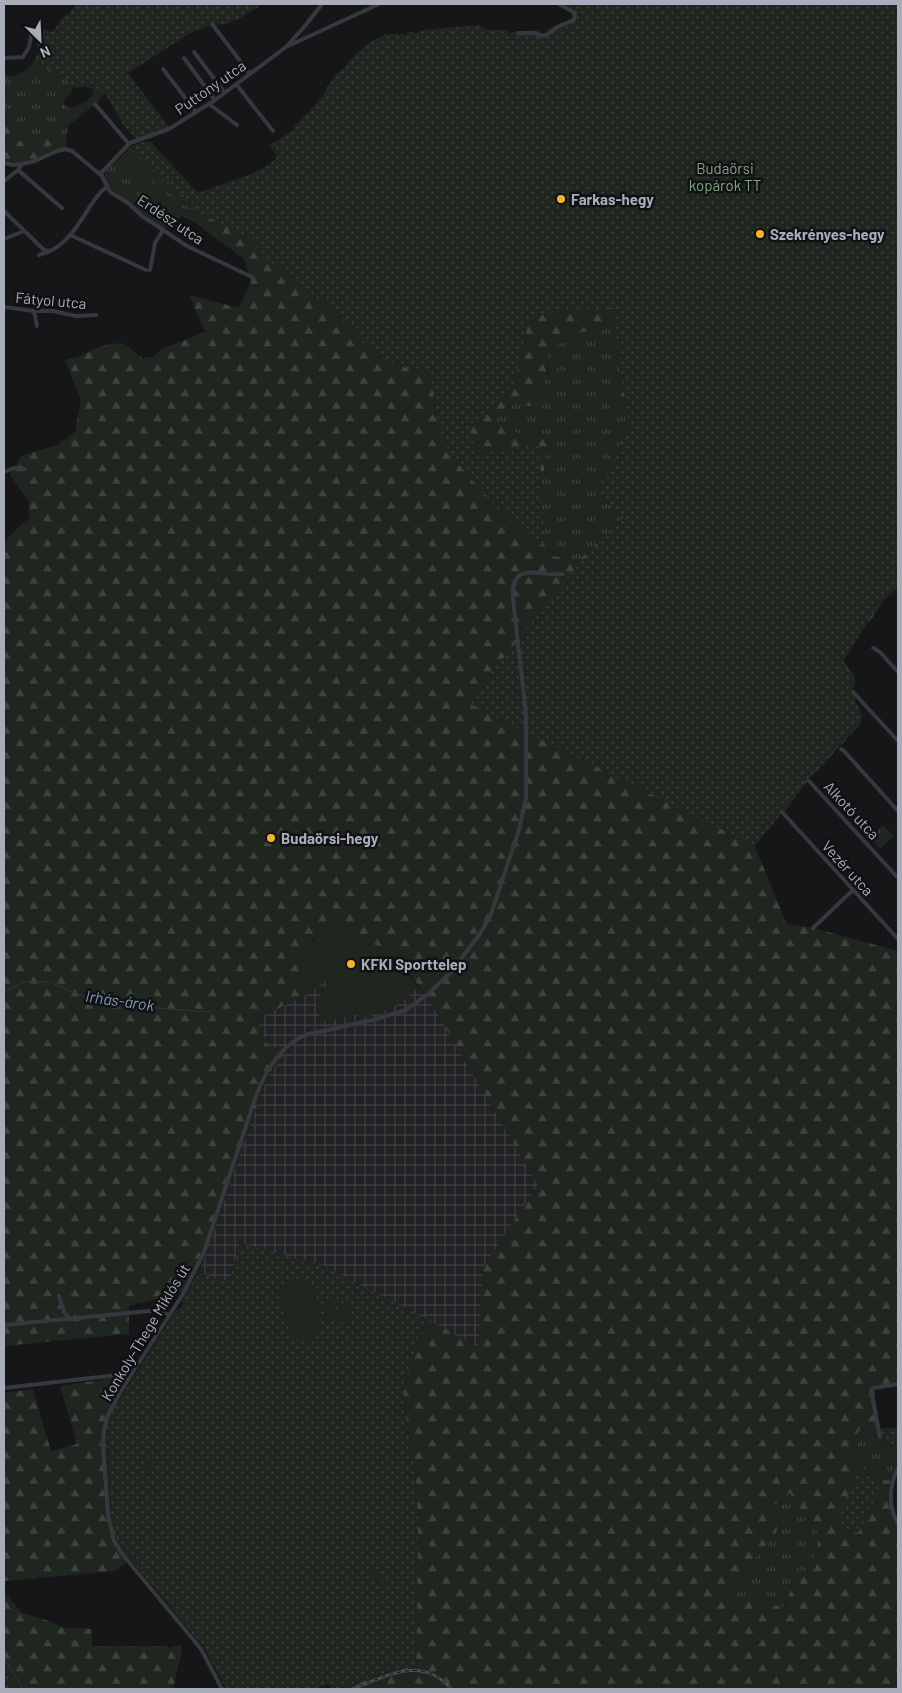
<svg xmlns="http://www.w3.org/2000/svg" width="902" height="1693" viewBox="0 0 902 1693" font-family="Barlow,sans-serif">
<defs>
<pattern id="industrial-grid" width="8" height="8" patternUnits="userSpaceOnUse" patternTransform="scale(1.25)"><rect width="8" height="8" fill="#222225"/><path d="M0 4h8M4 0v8" fill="none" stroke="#3f3f43"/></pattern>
<pattern id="grass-tufts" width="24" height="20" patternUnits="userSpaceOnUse" patternTransform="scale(1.25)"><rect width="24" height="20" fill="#1e261f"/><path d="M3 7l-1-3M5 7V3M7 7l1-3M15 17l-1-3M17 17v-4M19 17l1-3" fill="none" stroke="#3c433d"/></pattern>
<pattern id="forest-firs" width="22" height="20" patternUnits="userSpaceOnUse" patternTransform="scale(1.25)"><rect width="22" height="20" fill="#1e261f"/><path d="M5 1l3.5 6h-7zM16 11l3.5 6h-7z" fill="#3c433d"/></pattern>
<pattern id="park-dots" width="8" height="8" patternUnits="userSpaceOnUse" patternTransform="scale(1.25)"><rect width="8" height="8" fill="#1e261f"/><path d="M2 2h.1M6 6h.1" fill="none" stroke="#3c433d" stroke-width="1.8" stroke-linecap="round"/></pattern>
</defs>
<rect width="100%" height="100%" fill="#161618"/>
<!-- built -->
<path fill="#222225" d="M411,1669L424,1670L436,1675L447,1682L453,1689H449L441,1681L431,1675L418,1671H408L392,1675L354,1689H346L401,1670Z"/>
<!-- industrial -->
<path fill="url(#industrial-grid)" d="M325,981L327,984L316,1003L323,1022L399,1004L418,987L427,996L538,1185L483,1268L479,1348L324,1266L240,1243L230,1279L224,1281L198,1272L207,1253L249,1128L266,1081L280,1058L286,1053L267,1044L257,1019L308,994Z"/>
<!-- grass -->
<g fill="url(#grass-tufts)" fill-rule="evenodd">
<path d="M37,58L112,85L97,102L68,126L67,133C46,132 32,152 13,135L12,127L4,124V74L13,77L28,69ZM73,86L77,88L84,87L93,89V95C86,103 79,106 68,108L64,103L66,97L70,96Z"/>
<path d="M121,157L199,215L194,222L181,216L174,225L164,229L109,188L105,176V172Z"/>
<path d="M616,310L632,440L604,484L602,493L610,504H614L621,512L622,519L603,543L593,545L578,562L555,556L536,535L522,435C511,429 490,422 485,410L503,409L515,402L548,373V349L582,332L604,330L606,311Z"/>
<path d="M883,825L894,836L880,849L870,837Z"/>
<path d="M860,1428C872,1430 884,1446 898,1451V1462L888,1482L851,1462L853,1452L858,1446L856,1434Z"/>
<path d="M790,1493C796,1506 808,1514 815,1527C826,1551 805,1572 792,1589C788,1594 786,1601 784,1607L722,1598L776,1533L772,1507Z"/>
</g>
<!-- forest -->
<g fill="url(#forest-firs)" fill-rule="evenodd">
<path d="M562,4H898V588L885,599L875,614L845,652L843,660C852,676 860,673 851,693L862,715L861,724L809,779L785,811L779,810L752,840L787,924L813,928L898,951V1385L874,1389L880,1436L891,1445L898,1448V1451C884,1446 873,1430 861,1428L857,1434C862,1447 852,1449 851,1462L887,1481L898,1462C898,1469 894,1471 892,1477C886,1493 892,1510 898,1525V1689H453C421,1653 384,1676 346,1689H340L392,1671L416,1666L418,1519L415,1474L403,1398L407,1373L427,1319L478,1347L483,1268L538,1185L427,996L389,950L345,934L333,921L313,939L296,979L308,994L257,1019L267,1044L286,1053L280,1058L266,1081L249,1128L207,1253L187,1291L129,1306V1334L4,1346V541L29,518V502L10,475L21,456L57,445L75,432L81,400L65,360L80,356L96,348L110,344L123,343L143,359L154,356L164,348L205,332L189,295L239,308L251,281L244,259L194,222L199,215L121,157L133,146L198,197L262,172L279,157L299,127L369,43L386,34L546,38L578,19ZM491,295L529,316L518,366L512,355ZM616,310L625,380L614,388V395L629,416L632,440L619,465L603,477L604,484L602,493L610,504H615L621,512L622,519L603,543L593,545L578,562L554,556L536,535L538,503L549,443L545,436L538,432C534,433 527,436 522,435C514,433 488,418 485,410L503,409L515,402L521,406H531C547,386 548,373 548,349L582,332L604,330L606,311ZM790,1493C796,1506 808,1515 815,1527C826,1550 805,1572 792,1589C788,1594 787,1601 785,1607L722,1598L776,1533L778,1526L772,1507Z"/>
<path d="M4,124L12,127L13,135L20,141L27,138L33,142L39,140L40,133L50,127L57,134L67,133L65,149L22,164L4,163Z"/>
<path d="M134,1375C122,1395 108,1413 107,1438L111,1515L117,1539L130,1560L115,1571L5,1581L4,1590V1393L33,1389L51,1451L77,1444L60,1386Z"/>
<path d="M4,1592L22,1613L49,1621L61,1627L91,1629L92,1646H168V1648L181,1645L182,1650L173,1689H4Z"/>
<path d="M408,1671C424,1671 438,1677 449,1689H354L392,1675Z"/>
</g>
<!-- park -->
<g fill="url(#park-dots)">
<path d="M76,4H263L242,17L226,24L211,25L192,32L128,73L169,127L149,138L138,141L123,125L106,95L101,90L90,86L73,85L52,70L33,62L40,50L37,45L40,28L52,32L66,14H69Z"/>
<path d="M564,4H898V583L885,594L844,660L855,697L860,724L806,781L795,797L755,846L468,703L565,580L624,517L601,493L629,425L618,354L614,308L530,314L513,389L469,426L476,455L539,444L544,543L539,546L487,497L460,466L441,438L429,369L419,373L389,361L365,346L347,322L332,308L307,291L287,273L269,261L251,239L243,234H237L196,210L193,203C169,187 152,163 127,149L138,143L150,141L197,192C204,192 208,189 215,187C236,179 262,173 277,157L270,145L295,129L294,127C303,118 311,109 320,99C326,92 328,84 334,77C337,73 342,70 345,67C358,51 373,34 396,36C401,36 401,34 406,35L408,32L416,33L424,30L479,25L488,30H508L509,33L540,30L541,34L548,33L547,30L573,17L571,13L574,11Z"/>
<path d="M240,1243L324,1266L427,1319L407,1373L403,1398L415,1474L418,1519L416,1666L392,1671L340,1689H331L329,1684L314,1689H226L205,1649L125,1553L117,1539L111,1515L107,1429L113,1410L176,1310L180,1308L184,1303L182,1301L198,1272L224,1281L230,1279Z"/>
<path d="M898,1427V1448L894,1447L880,1436L879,1429Z"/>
<path d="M858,1471L879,1482L878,1492L858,1533L835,1524Z"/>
<path d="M4,1669L15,1689H4Z"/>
</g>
<!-- pitch -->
<g fill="#1e261f">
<path d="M333,921L345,934L389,950L418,987L399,1004L380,1013L362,1018L356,1015L323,1022L318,1013L316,1003L327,984L325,981L308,994L296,979C305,956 311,935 333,921Z"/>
<path d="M295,1279H300L310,1285C317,1299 330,1335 308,1340C303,1341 296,1339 293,1336C288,1332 279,1298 281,1291C283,1284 288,1281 295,1279Z"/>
<path d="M333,1301L338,1319L328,1322L323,1303Z"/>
<path d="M347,1302L352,1322L343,1324L337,1304Z"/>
<path d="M145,1460L153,1461L152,1473L144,1472Z"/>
<path d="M371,1572L386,1574L385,1583L370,1581Z"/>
</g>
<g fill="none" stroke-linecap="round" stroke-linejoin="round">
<!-- stream -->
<g stroke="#2c353d" stroke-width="1">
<path d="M4,992L24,982H49L85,997L156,1008L210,1012"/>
<path d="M4,1658L23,1689"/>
</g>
<!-- street -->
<g stroke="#37383d" stroke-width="4">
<path d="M212,24L250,74"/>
<path d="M518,33H535L542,36L548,34L557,27L574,20L575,13L559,4"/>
<path d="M288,46L379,4"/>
<path d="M194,52L225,93"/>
<path d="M4,58L23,57L29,47L32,31"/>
<path d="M184,58L215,100"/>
<path d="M163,69L196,112"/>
<path d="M236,84L273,131"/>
<path d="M95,104L129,144"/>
<path d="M209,104L237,125"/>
<path d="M4,163L13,165L22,164"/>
<path d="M18,170L62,208"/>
<path d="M100,174L130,143L169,129L196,112L215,100L286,47L305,26L322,4"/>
<path d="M4,181L18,170L22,164L35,161L57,151L65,149L72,151L102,176L110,192L128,203L142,216L187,246L252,277"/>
<path d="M4,211L44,250L50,251C69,242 80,222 91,205C96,198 100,191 107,187"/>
<path d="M70,235L146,270"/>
<path d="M4,239L24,231"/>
<path d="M39,255L48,252"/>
<path d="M150,270L155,243L163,230"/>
<path d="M4,307L34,311H53L76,316L96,315"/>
<path d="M34,311L37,326"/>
<path d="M4,472L14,468L25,469"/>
<path d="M873,648L880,652L898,672"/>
<path d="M853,692L898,741"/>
<path d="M841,749L844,751L898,811"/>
<path d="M809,781L898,878"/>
<path d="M782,812L898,939"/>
<path d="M813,928L853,890"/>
<path d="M59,1296L64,1312L70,1319"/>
<path d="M4,1325L159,1310L170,1315"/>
<path d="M4,1388L126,1374H132"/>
<path d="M880,1437L871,1390L873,1388L898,1384"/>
<path d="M898,1468C889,1485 888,1507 898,1524"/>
<path d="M222,1689L201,1649L123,1555L114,1541L108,1515L103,1445L104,1430L108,1415L122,1389L183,1294L204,1252L256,1096C265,1072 280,1046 305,1035L373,1020L406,1010L428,994L451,972L480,934L491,914L519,830L526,798V714L513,599C510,559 540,577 563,574"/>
</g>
<!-- rail casing -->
<g stroke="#4a4c52" stroke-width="3">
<path id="rail" d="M352,1689C385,1677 422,1654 451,1689"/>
</g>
<!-- rail -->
<use href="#rail" stroke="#111113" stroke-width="1" stroke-dasharray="4" stroke-linecap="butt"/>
</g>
<!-- markers -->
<g fill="#f8b12e" stroke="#111113" stroke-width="2">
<circle cx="561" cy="199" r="5"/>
<circle cx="760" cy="234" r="5"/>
<circle cx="271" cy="838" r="5"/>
<circle cx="351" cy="964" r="5"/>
</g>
<g text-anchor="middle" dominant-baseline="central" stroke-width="5" stroke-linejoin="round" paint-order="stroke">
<!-- street labels -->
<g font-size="15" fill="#a8adb9" stroke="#111113">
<text transform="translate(210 87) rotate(-35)">Puttony utca</text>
<text transform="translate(171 219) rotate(34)">Erdész utca</text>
<text transform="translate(51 300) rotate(5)">Fátyol utca</text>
<text transform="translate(852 810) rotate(47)">Alkotó utca</text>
<text transform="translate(848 868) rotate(48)">Vezér utca</text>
<text transform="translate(145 1332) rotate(-59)">Konkoly-Thege Miklós út</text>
</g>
<!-- park labels -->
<g font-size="15" fill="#7ea480" stroke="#111113">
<text x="725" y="168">Budaörsi<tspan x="725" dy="17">kopárok TT</tspan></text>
</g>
<!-- poi labels -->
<g font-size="15" font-weight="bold" fill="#a8adb9" stroke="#111113" text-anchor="start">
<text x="571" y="199">Farkas-hegy</text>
<text x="770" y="234">Szekrényes-hegy</text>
<text x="281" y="838">Budaörsi-hegy</text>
<text x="361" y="964">KFKI Sporttelep</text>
</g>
<!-- water labels -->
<g font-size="16" font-style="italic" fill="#7d9cb5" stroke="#111113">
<text transform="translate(120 1000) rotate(8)">Irhás-árok</text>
</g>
</g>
<!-- border -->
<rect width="902" height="1693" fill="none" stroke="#a8adb9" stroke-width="10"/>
<!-- north arrow -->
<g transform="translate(40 40) rotate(156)" stroke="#111113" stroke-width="4" paint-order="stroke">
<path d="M0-4L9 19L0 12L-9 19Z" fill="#a8adb9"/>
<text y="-8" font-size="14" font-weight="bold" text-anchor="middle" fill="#a8adb9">N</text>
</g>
</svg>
